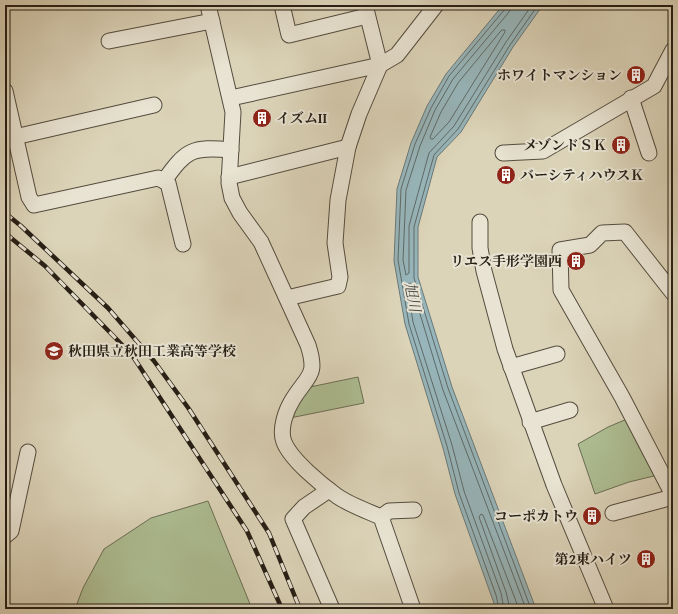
<svg xmlns="http://www.w3.org/2000/svg" width="678" height="614" viewBox="0 0 678 614" font-family="'Gentium Book Plus','Noto Serif JP',serif">
<rect width="100%" height="100%" fill="#dcd4b9"/>
<filter id="stains"><feTurbulence type="fractalNoise" baseFrequency=".005" numOctaves="4"/><feColorMatrix values="0 0 0 0 .2 0 0 0 0 .09 0 0 0 0 .02 0 0 0 .5 -.17"/></filter>
<radialGradient id="worn" r=".72"><stop offset=".6" stop-color="#630" stop-opacity="0"/><stop offset="1" stop-color="#630" stop-opacity=".3"/></radialGradient>
<!-- green -->
<g fill="#adbd92" stroke="#6a6e54">
<path d="M358,377L364,403L290,418V414L310,387Z"/>
<path d="M627,419L658,475L629,482L595,494L578,444L608,427Z"/>
<path d="M208,501L252,609H75L83,588L104,549L151,518Z"/>
</g>
<!-- water -->
<path fill="#97b5ba" stroke="#6a7978" d="M503,5H543L513,47L461,132L437,157L418,227V277L452,387L536,609H496L455,494L443,448L405,324L394,261L397,189L411,143L427,106L446,74Z"/>
<g fill="none" stroke-linecap="round" stroke-linejoin="round">
<!-- shore -->
<g stroke="#5e6a68" stroke-width="1">
<path d="M511,5L509,12L453,79L435,110L420,146L406,190L403,260L406,275L409,273V226L429,153L454,126L506,42L532,5"/>
<path d="M502,30H505V32L449,122L433,139H431L430,137L441,112L458,83Z"/>
<path d="M499,609L496,595L459,493L447,446L409,324L398,260L401,189L415,144L431,108L449,76L505,9L506,5"/>
<path d="M504,609L501,593L464,491L452,445L413,322L407,285L409,283L411,284L443,390L526,609"/>
<path d="M510,609L506,592L479,517L481,514L483,515L519,609"/>
<path d="M531,609L448,388L414,278V227L434,155L458,129L510,45L538,5"/>
</g>
<!-- street casing -->
<g stroke="#544c3e" stroke-width="17">
<g id="street">
<path d="M208,5L233,112L229,183L232,198L240,213L261,242L308,345C318,376 308,375 293,399C286,410 279,429 284,442C291,460 322,485 337,496C350,505 367,511 381,517L413,609"/>
<path d="M282,5L289,35L367,16"/>
<path d="M109,41L212,21"/>
<path d="M5,91L29,197L34,205L158,178L168,183L183,244"/>
<path d="M231,98L380,65L397,55L436,5"/>
<path d="M631,98L649,153"/>
<path d="M6,139L154,105"/>
<path d="M503,153L543,151L654,86L673,50"/>
<path d="M229,177L348,147"/>
<path d="M164,181C186,150 192,146 231,150"/>
<path d="M480,222V248L484,271L505,349L554,485L606,609"/>
<path d="M673,293L625,232L602,233L590,245L560,250L561,290L622,397L673,495"/>
<path d="M287,298L338,286L340,277L335,243L338,200L348,147L359,114L380,65L365,5"/>
<path d="M511,367L557,354"/>
<path d="M530,422L570,410"/>
<path d="M329,490L304,507L293,519L332,609"/>
<path d="M613,513L673,497"/>
<path d="M381,517L389,511L414,510"/>
<path d="M5,536L11,531L28,452"/>
</g>
</g>
<!-- street -->
<use href="#street" stroke="#e8e3d2" stroke-width="15"/>
<!-- rail casing -->
<g stroke="#261e15" stroke-width="4.5">
<g id="rail">
<path d="M5,213L21,226L108,308L154,361L189,409L269,533L300,609"/>
<path d="M5,233L45,266L132,355L247,531L282,609"/>
</g>
</g>
<!-- rail -->
<use href="#rail" stroke="#e8e3d2" stroke-width="3" stroke-dasharray="9" stroke-linecap="butt"/>
</g>
<!-- icons -->
<defs>
<g id="building-disc" transform="scale(1)"><circle r="9.5" fill="#8f2418" stroke="#e8e3d2"/><path d="M-4-6H4V6H1V3H-1V6H-4ZM-2.5-4.3h1.7v1.8h-1.7ZM.8-4.3h1.7v1.8H.8ZM-2.5-1h1.7V.8h-1.7ZM.8-1h1.7V.8H.8Z" fill="#fff"/></g>
<g id="school-disc" transform="scale(1)"><circle r="9.5" fill="#8f2418" stroke="#e8e3d2"/><path d="M0-5L7-2L0 1L-7-2ZM-4 1L0 2.5L4 1V4Q0 6-4 4Z" fill="#fff"/></g>
</defs>
<g fill-rule="evenodd">
<use href="#building-disc" x="636" y="75"/>
<use href="#building-disc" x="262" y="118"/>
<use href="#building-disc" x="621" y="145"/>
<use href="#building-disc" x="506" y="175"/>
<use href="#building-disc" x="576" y="261"/>
<use href="#school-disc" x="54" y="351"/>
<use href="#building-disc" x="592" y="516"/>
<use href="#building-disc" x="646" y="559"/>
</g>
<g text-anchor="middle" dominant-baseline="central" stroke-width="4" stroke-linejoin="round" paint-order="stroke">
<!-- poi labels -->
<g font-size="14" font-weight="bold" fill="#261e15" stroke="#e8e3d2" text-anchor="end">
<text x="622" y="75">ホワイトマンション</text>
<text x="276" y="118" text-anchor="start">イズムⅡ</text>
<text x="607" y="145">メゾンドＳＫ</text>
<text x="520" y="175" text-anchor="start">バーシティハウスＫ</text>
<text x="562" y="261">リエス手形学園西</text>
<text x="68" y="351" text-anchor="start">秋田県立秋田工業高等学校</text>
<text x="578" y="516">コーポカトウ</text>
<text x="632" y="559">第2東ハイツ</text>
</g>
<!-- water labels -->
<g font-size="15" font-style="italic" fill="#484b47" stroke="#e8e3d2">
<text transform="translate(413 297) rotate(79)">旭川</text>
</g>
</g>
<!-- margin -->
<rect width="678" height="614" fill="none" stroke="#dcd4b9" stroke-width="20"/>
<rect x="6" y="6" width="666" height="602" fill="none" stroke="#261e15" stroke-width="2"/>
<rect x="10" y="10" width="658" height="594" fill="none" stroke="#261e15"/>
<rect width="100%" height="100%" filter="url(#stains)"/>
<rect width="100%" height="100%" fill="url(#worn)"/>
</svg>
